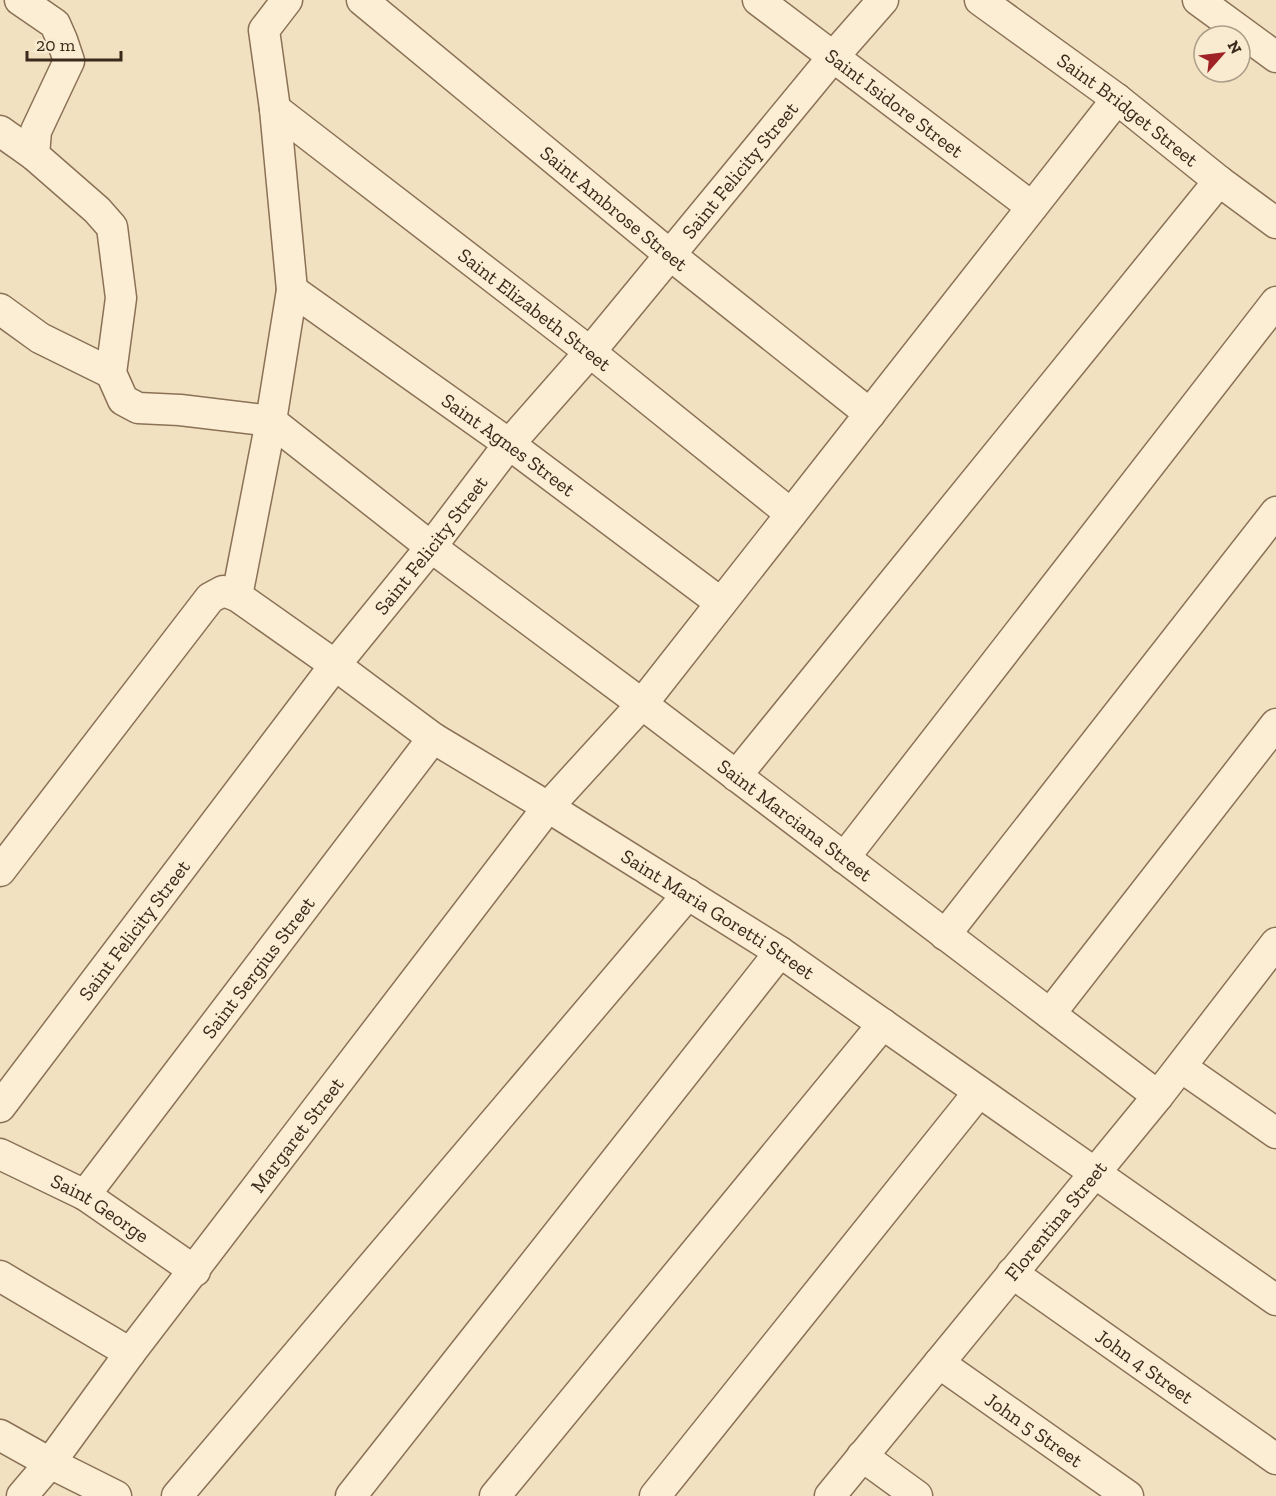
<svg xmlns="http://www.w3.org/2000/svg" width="1276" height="1496" viewBox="0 0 1276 1496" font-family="'Zilla Slab',serif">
<rect width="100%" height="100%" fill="#f1e1c0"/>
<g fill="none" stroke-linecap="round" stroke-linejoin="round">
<!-- minor casing -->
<g stroke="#8b7156" stroke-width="33">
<g id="minor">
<path id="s1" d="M20,0L55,24L62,40L69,61L36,131L34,155L97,210L112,227L121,298L111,373L123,400L138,408L180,410L271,421L431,547L642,704L1158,1096"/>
<path id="s2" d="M362,0L669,254L870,414"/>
<path id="s3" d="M758,0L1032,207"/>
<path id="s4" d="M980,0L1117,99L1219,181L1276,223"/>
<path d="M1198,0L1276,57"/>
<path id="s5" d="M275,109L590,352L791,514"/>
<path d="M0,131L34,155"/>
<path id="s6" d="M292,290L509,444L721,603"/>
<path d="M0,309L40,338L111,373"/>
<path d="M237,596L271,421L292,290L275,109L264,30L287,0"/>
<path d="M736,776L1219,181"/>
<path d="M844,858L1276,302"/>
<path id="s7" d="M0,871L210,598L223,591L237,596L335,665L433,738L548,807L780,952L1276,1300"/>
<path d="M945,935L1276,512"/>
<path d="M1050,1014L1276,724"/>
<path d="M1181,1067L1276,1133"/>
<path id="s8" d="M0,1107L335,665L431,547L509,444L590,352L833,57L883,0"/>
<path id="s9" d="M0,1154L85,1195L195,1271"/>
<path id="s10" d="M85,1195L433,738"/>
<path id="s11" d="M1012,1273L1276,1459"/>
<path d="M0,1276L130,1353"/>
<path id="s12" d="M939,1363L1128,1496"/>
<path d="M0,1435L50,1463L116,1496"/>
<path d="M862,1456L917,1496"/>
<path id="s13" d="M22,1496L50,1463L130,1353L548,807L642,704L1117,99"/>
<path d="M177,1496L688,894"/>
<path d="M351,1496L780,952"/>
<path d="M495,1496L883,1024"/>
<path d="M655,1496L979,1092"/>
<path id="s14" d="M830,1496L1158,1096L1276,943"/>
</g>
</g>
<!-- minor -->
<use href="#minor" stroke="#fbeed4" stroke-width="30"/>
</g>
<g text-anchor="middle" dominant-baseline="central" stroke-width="4.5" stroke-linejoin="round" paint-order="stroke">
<!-- street labels -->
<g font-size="20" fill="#3a2a1c" stroke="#f8ebd0">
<text stroke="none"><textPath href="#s3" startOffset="171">Saint Isidore Street</textPath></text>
<text stroke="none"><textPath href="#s4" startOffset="184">Saint Bridget Street</textPath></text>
<text stroke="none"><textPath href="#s8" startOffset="1194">Saint Felicity Street</textPath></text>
<text stroke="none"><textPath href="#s2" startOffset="327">Saint Ambrose Street</textPath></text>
<text stroke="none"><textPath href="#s5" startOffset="328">Saint Elizabeth Street</textPath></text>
<text stroke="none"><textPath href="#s6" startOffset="266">Saint Agnes Street</textPath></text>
<text stroke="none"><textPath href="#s8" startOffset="708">Saint Felicity Street</textPath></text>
<text stroke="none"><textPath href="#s1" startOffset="1276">Saint Marciana Street</textPath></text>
<text stroke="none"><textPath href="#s7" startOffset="951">Saint Maria Goretti Street</textPath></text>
<text stroke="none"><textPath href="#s8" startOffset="222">Saint Felicity Street</textPath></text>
<text stroke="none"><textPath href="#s10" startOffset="286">Saint Sergius Street</textPath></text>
<text stroke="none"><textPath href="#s13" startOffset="454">Margaret Street</textPath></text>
<text stroke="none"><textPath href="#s9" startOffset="114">Saint George</textPath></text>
<text stroke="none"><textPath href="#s14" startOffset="356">Florentina Street</textPath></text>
<text stroke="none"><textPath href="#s11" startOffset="162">John 4 Street</textPath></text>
<text stroke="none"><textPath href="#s12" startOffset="116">John 5 Street</textPath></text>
</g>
</g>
<!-- north arrow -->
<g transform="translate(1222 54) rotate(62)"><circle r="28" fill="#f8ebd0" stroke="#ac9e88" stroke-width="1.5"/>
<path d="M0-4.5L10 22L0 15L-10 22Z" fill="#9f2226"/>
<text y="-9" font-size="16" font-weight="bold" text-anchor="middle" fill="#3a2a1c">N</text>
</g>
<!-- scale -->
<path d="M27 51v9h94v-9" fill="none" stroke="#3a2a1c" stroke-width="3"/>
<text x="36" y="51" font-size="18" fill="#3a2a1c" stroke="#f8ebd0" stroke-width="4.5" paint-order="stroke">20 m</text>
</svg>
